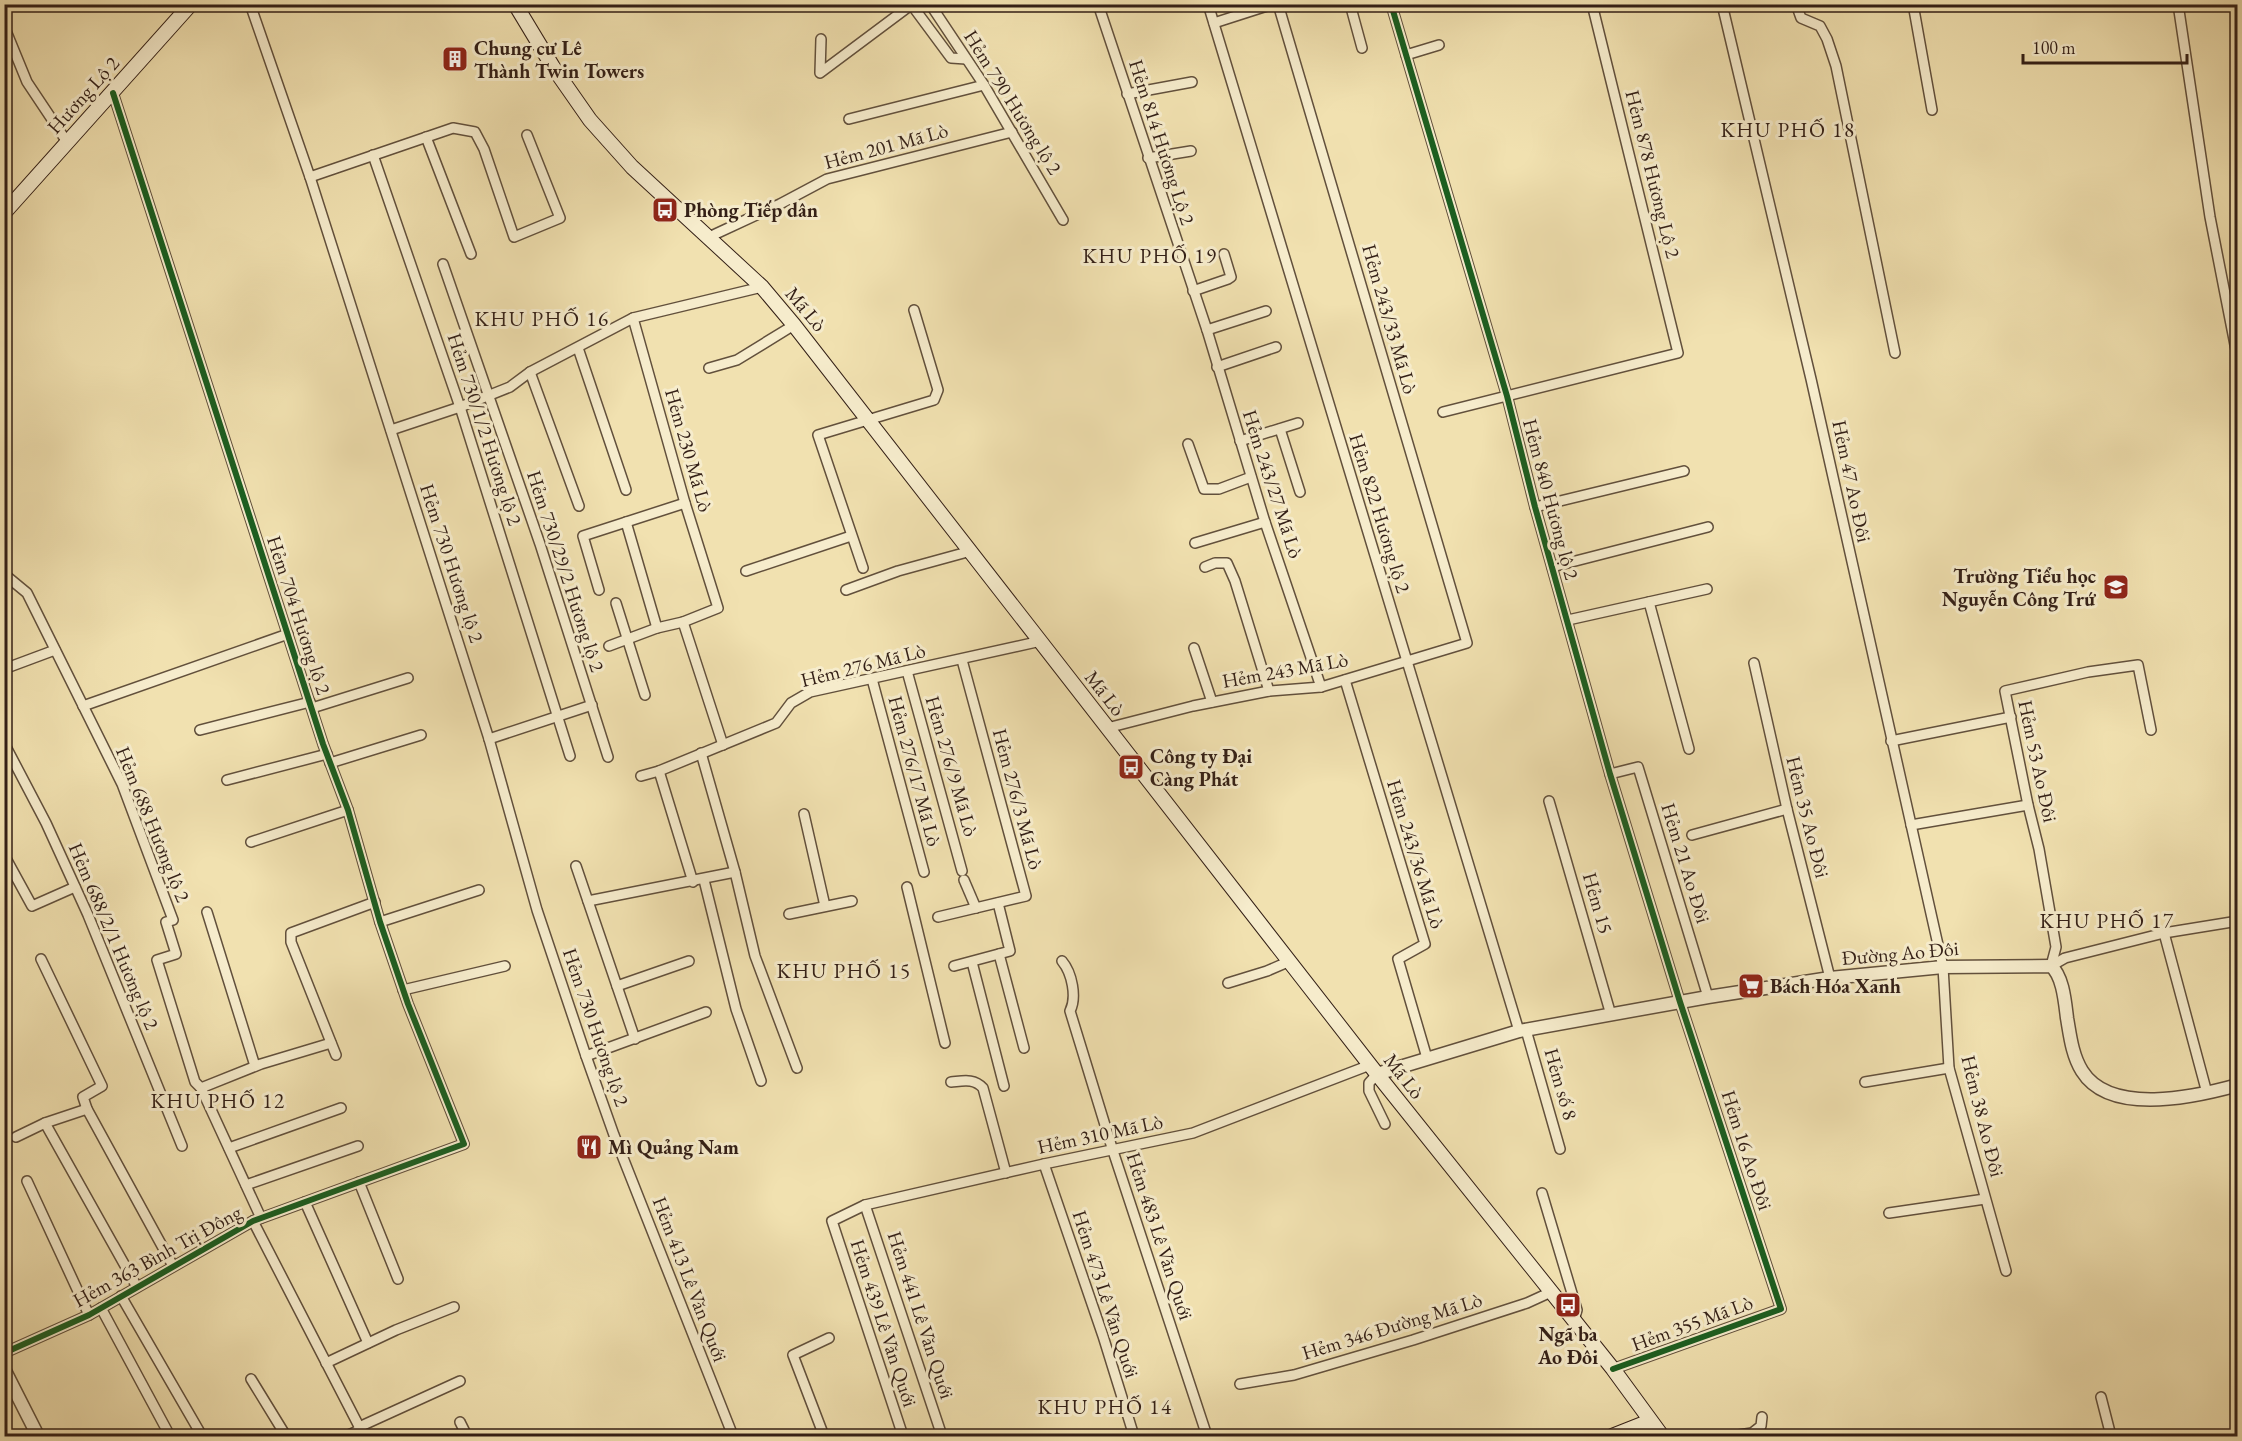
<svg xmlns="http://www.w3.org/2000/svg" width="2242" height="1441" viewBox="0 0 2242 1441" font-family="'EB Garamond',serif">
<rect width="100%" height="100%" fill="#f1e1b0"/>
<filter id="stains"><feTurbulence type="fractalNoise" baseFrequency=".00333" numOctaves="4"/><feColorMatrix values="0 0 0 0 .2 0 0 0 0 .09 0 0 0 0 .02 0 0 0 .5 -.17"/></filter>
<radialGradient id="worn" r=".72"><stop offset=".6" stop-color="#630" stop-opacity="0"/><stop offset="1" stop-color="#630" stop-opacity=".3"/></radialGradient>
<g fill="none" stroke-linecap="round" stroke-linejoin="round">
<!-- minor casing -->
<g stroke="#62503c" stroke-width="12">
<g id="minor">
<path d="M250,4L310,177L489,739L537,910L586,1056L614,1135L733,1436"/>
<path d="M911,4L951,58L966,59"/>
<path d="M930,4L984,85L1063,220"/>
<path d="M1098,4L1207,330L1265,522L1321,687"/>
<path d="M1208,4L1519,1031"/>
<path d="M1350,4L1362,48"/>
<path d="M1391,4L1507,396L1535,507L1610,774L1680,1002L1781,1309L1613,1369"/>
<path d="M1722,4L1811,379L1943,967L1949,1068L2006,1271"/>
<path d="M1796,4L1801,18L1820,26L1827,39L1836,66L1895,353"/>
<path d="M1913,4L1932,110"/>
<path d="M2178,4L2210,217L2238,360"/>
<path d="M1214,23L1273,4"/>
<path d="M4,26L27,82L67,142"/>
<path d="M821,39L820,73L911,5"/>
<path d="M1406,55L1439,45"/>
<path d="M1127,94L1192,82"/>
<path d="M849,119L984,85"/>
<path d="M426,137L471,254"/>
<path d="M373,155L460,407L570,756"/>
<path d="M1148,158L1191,151"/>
<path d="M310,177L453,128L475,132L484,149L514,237L560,218L527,135"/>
<path d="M709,237L780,204L827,179L1012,132"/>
<path d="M443,264L540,544L608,757"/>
<path d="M1193,291L1228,279L1231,277L1224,254"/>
<path d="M1207,330L1266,311"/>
<path d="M578,348L626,490"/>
<path d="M1217,367L1276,347"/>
<path d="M709,368L737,360L794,325"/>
<path d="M530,372L579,506"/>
<path d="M1443,412L1678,353L1592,4"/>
<path d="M1280,429L1300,492"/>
<path d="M391,430L460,407L510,387L530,372L633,318"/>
<path d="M1240,441L1298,423"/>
<path d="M1188,444L1204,489H1219L1251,477"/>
<path d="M1535,507L1684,471"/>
<path d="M626,522L657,628"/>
<path d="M1195,543L1265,522"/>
<path d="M1205,567L1215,563H1227L1235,581L1269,691"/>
<path d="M1552,567L1708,527"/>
<path d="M863,568L818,435L934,400L938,390L914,310"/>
<path d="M746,571L851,536"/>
<path d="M4,574L27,593L122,784L173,920L166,922L176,954L157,960L195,1082L201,1088L261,1218"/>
<path d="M599,590L583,536L685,503"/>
<path d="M846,590L898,571L971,551"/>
<path d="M1649,602L1689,749"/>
<path d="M616,603L645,695"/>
<path d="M1568,620L1707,589"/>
<path d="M683,622L723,745"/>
<path d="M609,646L657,628L683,622L718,608L685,503L633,318L762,287"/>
<path d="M1194,648L1212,702"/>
<path d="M1754,663L1787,809L1830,978"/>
<path d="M4,669L55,650"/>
<path d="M907,671L962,871"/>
<path d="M872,679L924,872"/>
<path d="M1345,680L1425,944L1398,959L1427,1058"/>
<path d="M83,706L288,634"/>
<path d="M312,708L408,678"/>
<path d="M1107,728L1193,706L1269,691L1321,687L1467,643L1278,4"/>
<path d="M200,730L310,702"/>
<path d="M489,739L592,705"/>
<path d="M1891,741L2011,717"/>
<path d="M4,743L46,823L88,915L182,1146"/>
<path d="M701,753L735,872L755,956L797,1068"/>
<path d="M330,763L421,735"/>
<path d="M659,771L693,882"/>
<path d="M1610,774L1638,767L1708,997"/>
<path d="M641,776L659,771L776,723L791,703L810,692L1041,641"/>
<path d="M227,780L327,754"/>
<path d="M1549,801L1611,1015"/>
<path d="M804,814L825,906"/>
<path d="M1911,825L2028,805"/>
<path d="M1692,835L1787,809"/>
<path d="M251,842L348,810"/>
<path d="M4,855L32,906L75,887"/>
<path d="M576,866L635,1039"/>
<path d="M704,880L736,1009L761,1081"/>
<path d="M964,880L976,908"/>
<path d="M907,887L945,1043"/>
<path d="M588,901L735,872"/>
<path d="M207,912L255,1066"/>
<path d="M789,914L852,901"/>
<path d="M938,917L1026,896L962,660"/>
<path d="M380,922L479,890"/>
<path d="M2164,933L2207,1093"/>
<path d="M999,954L1024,1048"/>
<path d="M41,959L102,1086L83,1097L87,1109L173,1266"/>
<path d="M1062,961C1072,973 1077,997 1070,1011L1113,1151L1207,1436"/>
<path d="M972,962L1004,1086"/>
<path d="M954,966L1010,951L998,903"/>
<path d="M2051,966L2056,947L2039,849L2028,805L2005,691L2088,672L2138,665L2151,730"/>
<path d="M2051,966L2065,958L2164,933L2238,921"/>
<path d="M1228,983L1267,971L1290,961"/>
<path d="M617,986L689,961"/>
<path d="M403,990L505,966"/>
<path d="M1526,1030L1560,1149"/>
<path d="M336,1055L291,942V933L375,902"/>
<path d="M586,1056L706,1012"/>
<path d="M1377,1074L1369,1083V1091L1385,1124"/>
<path d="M951,1082C963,1081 974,1078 983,1088L1006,1173"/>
<path d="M1865,1082L1949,1068"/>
<path d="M201,1088L261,1064L331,1043"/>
<path d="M45,1123L137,1287"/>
<path d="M16,1137L45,1123L87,1109"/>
<path d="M229,1148L341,1108"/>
<path d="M1044,1164L1103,1336L1134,1436"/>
<path d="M27,1181L89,1315"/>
<path d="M359,1182L398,1279"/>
<path d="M246,1185L358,1146"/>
<path d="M1542,1193L1577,1310L1574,1320"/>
<path d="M305,1202L368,1343"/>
<path d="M865,1205L942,1436"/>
<path d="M1889,1213L1985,1199"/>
<path d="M253,1221L364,1436"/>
<path d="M121,1296L202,1436"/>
<path d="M101,1308L170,1436"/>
<path d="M4,1353L89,1315L253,1221L464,1144L408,1004L380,922L348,810L323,744L113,93"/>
<path d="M326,1363L396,1330L454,1307"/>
<path d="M251,1379L286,1436"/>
<path d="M1240,1384L1294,1375L1413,1340L1527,1303L1551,1292"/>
<path d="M2101,1397L2111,1436"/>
<path d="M460,1422L467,1436"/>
<path d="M359,1427L460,1381"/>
<path d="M346,1436L360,1430"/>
<path d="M824,1436L793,1355L829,1338"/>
<path d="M903,1436L832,1221L865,1205L1044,1164L1193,1133L1370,1065"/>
<path d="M1732,1436L1752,1433L1761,1426L1762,1417"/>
</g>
</g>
<!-- tertiary casing -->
<g stroke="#62503c" stroke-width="15">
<g id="tertiary">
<path d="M1377,1074L1519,1031L1708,997L1830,978L1943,967L2051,966C2063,976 2065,1002 2067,1018C2070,1035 2072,1055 2082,1071C2110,1116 2195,1097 2238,1085"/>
<path d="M4,1369L38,1436"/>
</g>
</g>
<!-- secondary casing -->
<g stroke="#331f16" stroke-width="16">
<g id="secondary">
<path d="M515,4L553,67L590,120L632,167L762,287L794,325L1377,1074L1613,1369L1662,1436"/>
<path d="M4,213L191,4"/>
<path d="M1612,1436L1650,1421"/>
</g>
</g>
<!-- minor -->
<use href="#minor" stroke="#f6eccc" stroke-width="9"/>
<!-- tertiary -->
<use href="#tertiary" stroke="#f6eccc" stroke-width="12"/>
<!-- secondary -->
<use href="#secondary" stroke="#f6eccc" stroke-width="14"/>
<!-- cycleway casing -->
<g stroke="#f6eccc" stroke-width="10">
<g id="cycleway">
<path d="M1391,4L1507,396L1535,507L1610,774L1680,1002L1781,1309L1613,1369"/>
<path d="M4,1353L89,1315L253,1221L464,1144L408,1004L380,922L348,810L323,744L113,93"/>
</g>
</g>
<!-- cycleway -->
<use href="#cycleway" stroke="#1b5e20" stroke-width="6"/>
</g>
<!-- icons -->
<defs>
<g id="building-square" transform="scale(1.35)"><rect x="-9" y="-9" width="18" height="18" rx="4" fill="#8f2418" stroke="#f6eccc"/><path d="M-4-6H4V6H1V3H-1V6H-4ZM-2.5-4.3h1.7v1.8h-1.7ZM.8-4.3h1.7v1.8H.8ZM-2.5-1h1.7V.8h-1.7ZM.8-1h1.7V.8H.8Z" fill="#fff"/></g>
<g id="bus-square" transform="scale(1.35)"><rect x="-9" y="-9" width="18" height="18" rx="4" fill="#8f2418" stroke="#f6eccc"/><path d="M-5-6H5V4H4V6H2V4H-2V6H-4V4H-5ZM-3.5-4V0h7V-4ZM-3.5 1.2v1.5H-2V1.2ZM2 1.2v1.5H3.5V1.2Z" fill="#fff"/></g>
<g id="school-square" transform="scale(1.35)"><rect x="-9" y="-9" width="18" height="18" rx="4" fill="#8f2418" stroke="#f6eccc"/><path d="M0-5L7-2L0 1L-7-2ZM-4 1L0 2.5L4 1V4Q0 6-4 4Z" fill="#fff"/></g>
<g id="supermarket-square" transform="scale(1.35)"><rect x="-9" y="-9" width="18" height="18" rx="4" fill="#8f2418" stroke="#f6eccc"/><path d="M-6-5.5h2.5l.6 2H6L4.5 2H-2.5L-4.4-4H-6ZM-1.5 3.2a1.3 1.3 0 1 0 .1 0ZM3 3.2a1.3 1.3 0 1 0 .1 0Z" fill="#fff"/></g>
<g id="restaurant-square" transform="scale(1.35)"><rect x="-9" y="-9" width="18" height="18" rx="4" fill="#8f2418" stroke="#f6eccc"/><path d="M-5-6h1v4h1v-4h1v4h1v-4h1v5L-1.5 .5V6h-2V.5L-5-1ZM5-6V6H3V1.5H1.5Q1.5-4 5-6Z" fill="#fff"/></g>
</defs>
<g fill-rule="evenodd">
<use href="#building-square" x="455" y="59"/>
<use href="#bus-square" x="665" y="210"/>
<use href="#school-square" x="2116" y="587"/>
<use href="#bus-square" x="1131" y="767"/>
<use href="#supermarket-square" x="1751" y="986"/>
<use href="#restaurant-square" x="589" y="1147"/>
<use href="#bus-square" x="1568" y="1305"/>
</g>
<g text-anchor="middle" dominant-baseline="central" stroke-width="6" stroke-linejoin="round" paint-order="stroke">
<!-- poi labels -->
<g font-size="20" font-weight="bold" fill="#331f16" stroke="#f6eccc" text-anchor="start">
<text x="474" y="48">Chung cư Lê<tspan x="474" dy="23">Thành Twin Towers</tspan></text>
<text x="684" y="210">Phòng Tiếp dân</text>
<text x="2096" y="576" text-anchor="end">Trường Tiểu học<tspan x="2096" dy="23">Nguyễn Công Trứ</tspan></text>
<text x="1150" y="756">Công ty Đại<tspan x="1150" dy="23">Càng Phát</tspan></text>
<text x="1770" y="986">Bách Hóa Xanh</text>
<text x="608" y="1147">Mì Quảng Nam</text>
<text x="1568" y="1334" text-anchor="middle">Ngã ba<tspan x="1568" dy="23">Ao Đôi</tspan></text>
</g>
<!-- street labels -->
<g font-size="20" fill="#331f16" stroke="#f6eccc">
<text transform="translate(83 95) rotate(-48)">Hương Lộ 2</text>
<text transform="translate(1013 102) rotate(58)">Hẻm 790 Hương lộ 2</text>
<text transform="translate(1162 142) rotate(72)">Hẻm 814 Hương Lộ 2</text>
<text transform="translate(886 146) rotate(-15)">Hẻm 201 Mã Lò</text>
<text transform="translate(1653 174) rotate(76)">Hẻm 878 Hương Lộ 2</text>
<text transform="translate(806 309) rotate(50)">Mã Lò</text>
<text transform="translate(1390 319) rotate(74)">Hẻm 243/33 Mã Lò</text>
<text transform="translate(485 429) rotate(72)">Hẻm 730/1/2 Hương lộ 2</text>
<text transform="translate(689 450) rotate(74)">Hẻm 230 Mã Lò</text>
<text transform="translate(1852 481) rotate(78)">Hẻm 47 Ao Đôi</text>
<text transform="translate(1273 484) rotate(72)">Hẻm 243/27 Mã Lò</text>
<text transform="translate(1551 499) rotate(75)">Hẻm 840 Hương lộ 2</text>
<text transform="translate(1380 513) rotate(73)">Hẻm 822 Hương lộ 2</text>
<text transform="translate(452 563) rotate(72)">Hẻm 730 Hương lộ 2</text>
<text transform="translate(566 571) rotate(72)">Hẻm 730/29/2 Hương lộ 2</text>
<text transform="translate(299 615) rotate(72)">Hẻm 704 Hương lộ 2</text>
<text transform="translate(863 665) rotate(-14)">Hẻm 276 Mã Lò</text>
<text transform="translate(1285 670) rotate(-10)">Hẻm 243 Mã Lò</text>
<text transform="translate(1105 693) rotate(52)">Mã Lò</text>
<text transform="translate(2038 761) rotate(78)">Hẻm 53 Ao Đôi</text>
<text transform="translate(952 766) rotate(74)">Hẻm 276/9 Mã Lò</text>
<text transform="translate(915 771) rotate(75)">Hẻm 276/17 Mã Lò</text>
<text transform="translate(1018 799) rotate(75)">Hẻm 276/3 Mã Lò</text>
<text transform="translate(1808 817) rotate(76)">Hẻm 35 Ao Đôi</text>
<text transform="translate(153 824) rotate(68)">Hẻm 688 Hương lộ 2</text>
<text transform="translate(1416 854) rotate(73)">Hẻm 243/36 Mã Lò</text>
<text transform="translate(1686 863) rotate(73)">Hẻm 21 Ao Đôi</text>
<text transform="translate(1598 903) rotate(74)">Hẻm 15</text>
<text transform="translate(114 936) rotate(67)">Hẻm 688/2/1 Hương lộ 2</text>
<text transform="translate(1900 953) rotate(-5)">Đường Ao Đôi</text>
<text transform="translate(596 1027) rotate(71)">Hẻm 730 Hương lộ 2</text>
<text transform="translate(1404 1076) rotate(52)">Mã Lò</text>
<text transform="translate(1561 1084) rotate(74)">Hẻm số 8</text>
<text transform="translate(1983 1116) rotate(76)">Hẻm 38 Ao Đôi</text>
<text transform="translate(1100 1134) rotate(-12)">Hẻm 310 Mã Lò</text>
<text transform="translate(1747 1150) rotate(72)">Hẻm 16 Ao Đôi</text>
<text transform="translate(1160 1236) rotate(72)">Hẻm 483 Lê Văn Quới</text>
<text transform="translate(157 1256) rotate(-29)">Hẻm 363 Bình Trị Đông</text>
<text transform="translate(690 1279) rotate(69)">Hẻm 413 Lê Văn Quới</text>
<text transform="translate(1106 1294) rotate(72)">Hẻm 473 Lê Văn Quới</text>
<text transform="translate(921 1315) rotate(72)">Hẻm 441 Lê Văn Quới</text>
<text transform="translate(884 1323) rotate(72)">Hẻm 439 Lê Văn Quới</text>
<text transform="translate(1692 1323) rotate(-20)">Hẻm 355 Mã Lò</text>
<text transform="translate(1392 1326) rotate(-17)">Hẻm 346 Đường Mã Lò</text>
</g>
<!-- neighbourhood labels -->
<g font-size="21" letter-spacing="1.5" fill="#331f16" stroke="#f6eccc">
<text x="1788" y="129">KHU PHỐ 18</text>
<text x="1150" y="255">KHU PHỐ 19</text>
<text x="542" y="318">KHU PHỐ 16</text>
<text x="2107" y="920">KHU PHỐ 17</text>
<text x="844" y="970">KHU PHỐ 15</text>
<text x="218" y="1100">KHU PHỐ 12</text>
<text x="1105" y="1406">KHU PHỐ 14</text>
</g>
</g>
<!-- margin -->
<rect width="2242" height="1441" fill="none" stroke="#f1e1b0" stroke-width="24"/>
<rect x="6" y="6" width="2230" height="1429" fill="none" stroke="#331f16" stroke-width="3"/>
<rect x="12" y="12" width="2218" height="1417" fill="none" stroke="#331f16" stroke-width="1.5"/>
<!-- scale -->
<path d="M2023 54v9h164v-9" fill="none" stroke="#331f16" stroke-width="3"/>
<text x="2032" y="54" font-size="18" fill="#331f16" stroke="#f6eccc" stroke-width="4.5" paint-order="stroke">100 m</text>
<rect width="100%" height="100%" filter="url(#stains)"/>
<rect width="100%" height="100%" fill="url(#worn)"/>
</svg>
